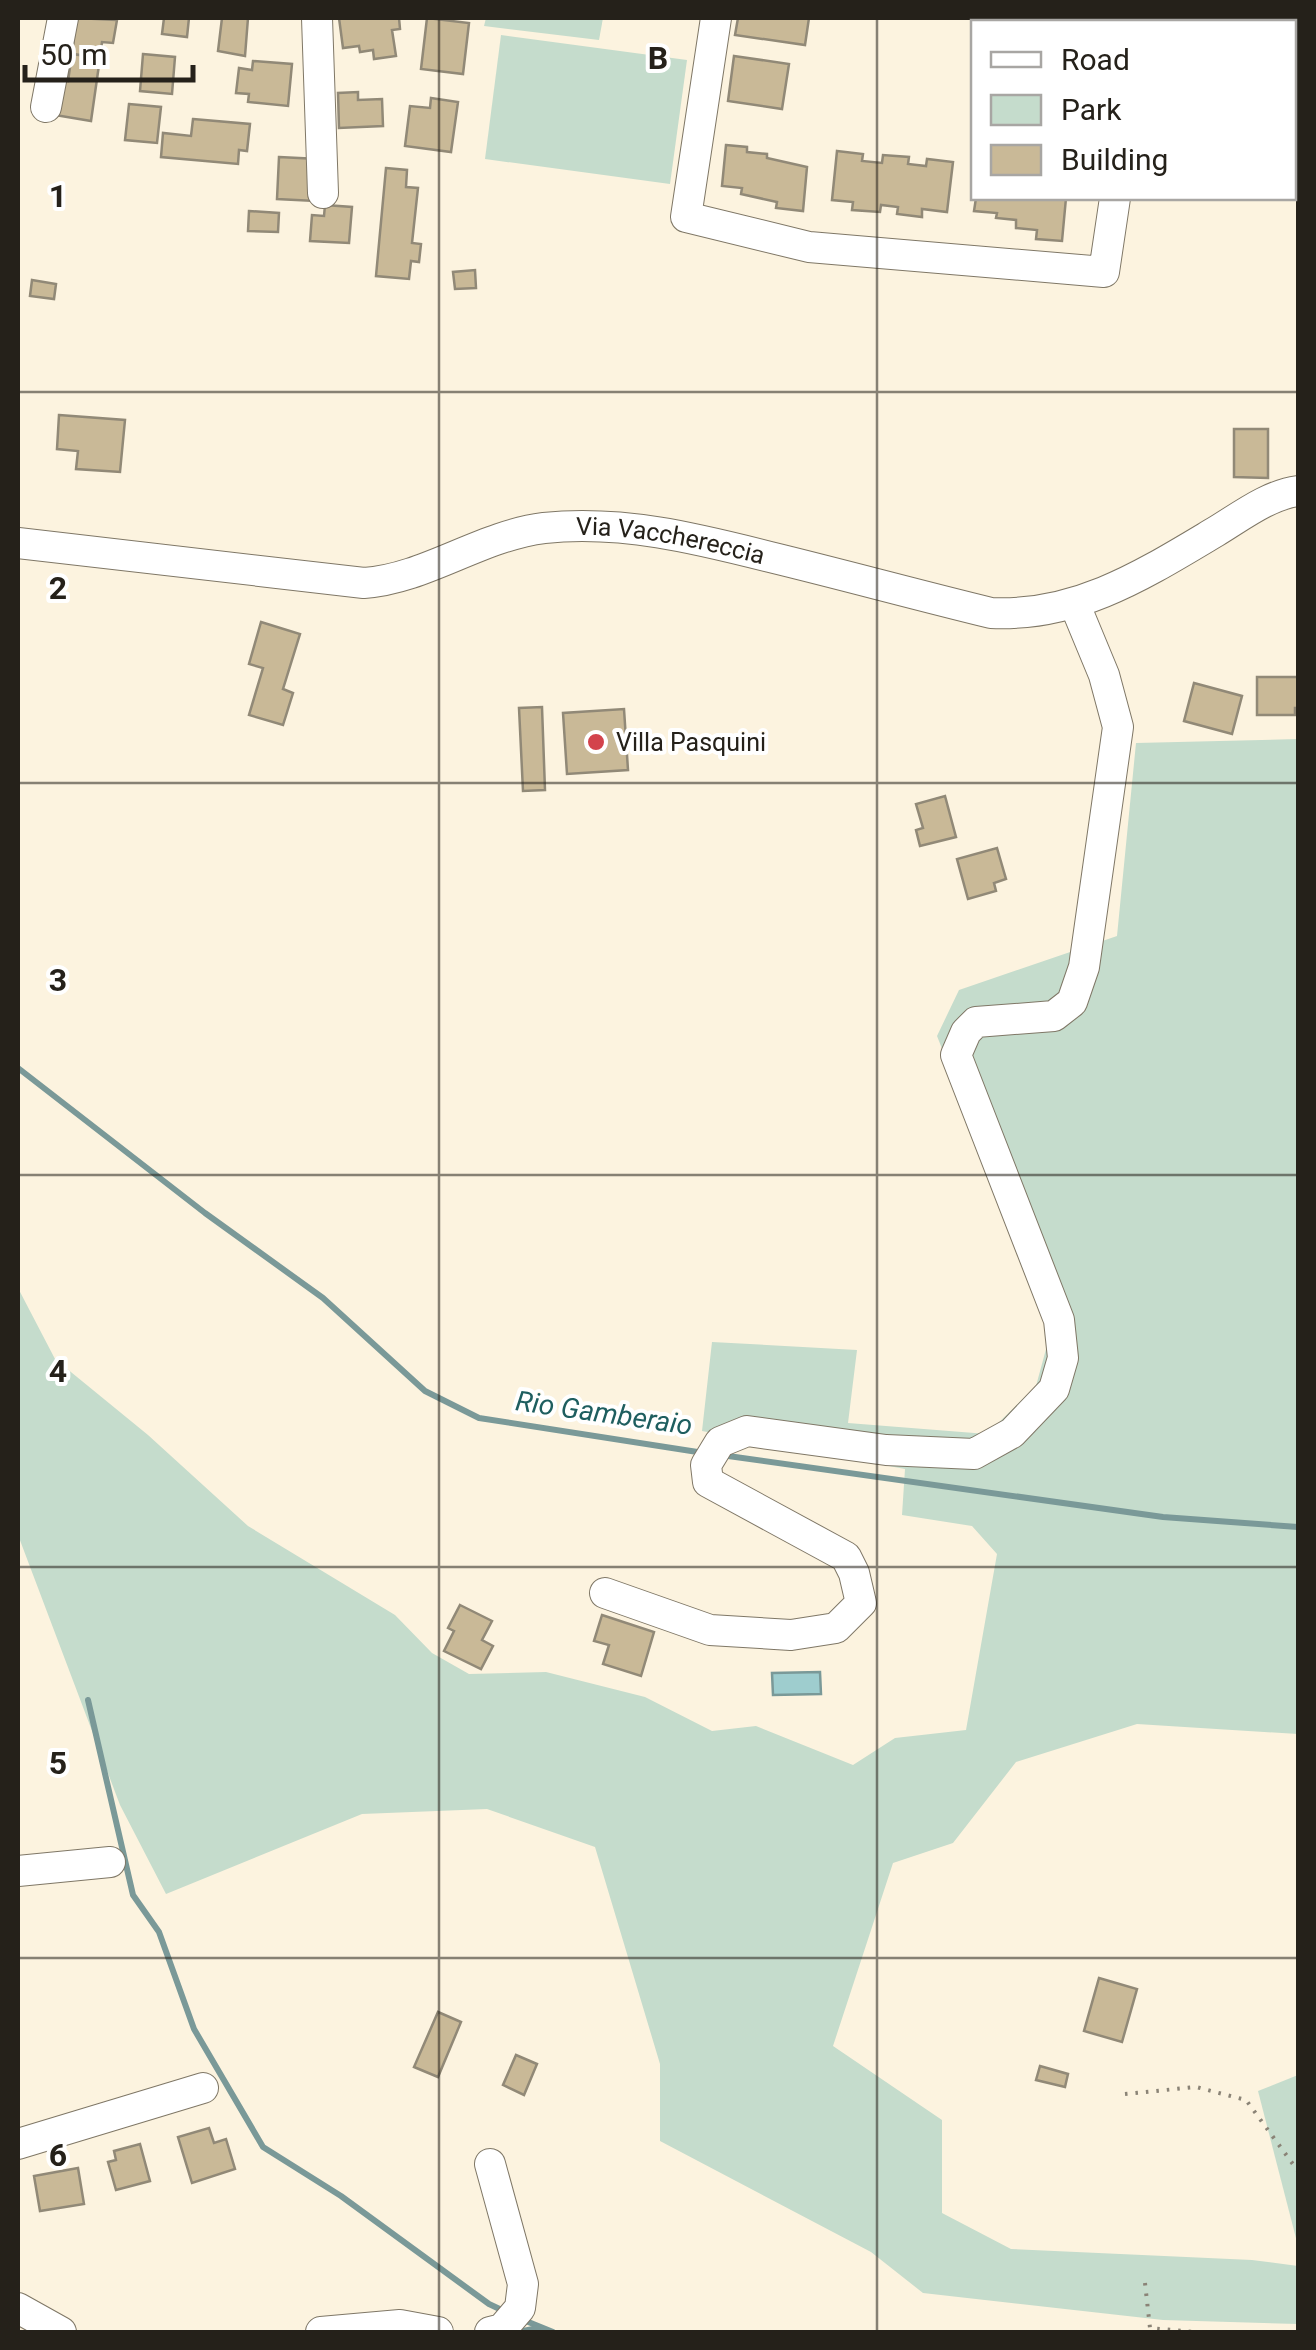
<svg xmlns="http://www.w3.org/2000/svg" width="1316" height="2350" viewBox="0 0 1316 2350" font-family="Roboto,sans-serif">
<rect width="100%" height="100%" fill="#fcf3df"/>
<!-- green -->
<g fill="#c5dccc">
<path d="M486,18H603L599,40L484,26Z"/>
<path d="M501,35L687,60L670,184L485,159Z"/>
<path d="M1298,739V1734L1137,1724L1016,1762L953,1843L893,1863L833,2046L942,2120V2213L1011,2249L1252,2260L1298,2266V2324L1163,2320L923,2293L871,2252L660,2141V2064L595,1847L487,1809L362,1814L166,1894L120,1805L18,1535V1288L55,1359L148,1435L248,1526L395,1615L432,1653L469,1674L546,1672L645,1697L712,1731L756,1726L853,1765L895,1738L966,1730L997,1554L972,1526L902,1515L905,1469L702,1431L712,1342L857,1350L848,1423L987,1434L1036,1386L1052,1327L937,1036L959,990L1117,936L1136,743Z"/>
<path d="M1298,2075V2246L1258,2091Z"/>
</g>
<!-- water -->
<path fill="#9ecdce" stroke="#7a9998" stroke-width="2.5" d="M820,1672L821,1694L773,1695L772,1673Z"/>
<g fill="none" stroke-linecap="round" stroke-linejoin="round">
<!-- stream -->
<g stroke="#7a9998" stroke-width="6">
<path d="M18,1068L205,1213L323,1298L425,1391L479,1418L704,1453"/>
<path d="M721,1455L1163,1517L1298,1527"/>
<path d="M88,1700L133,1895L159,1932L194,2029L263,2147L341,2196L489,2304L506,2312"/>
<path d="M521,2319L553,2332"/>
<path d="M518,2332L538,2328"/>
</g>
</g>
<!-- building -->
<g fill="#c9b997" stroke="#918977" stroke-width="2.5">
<path d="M76,18L117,20L113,43L102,42L100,58L72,54Z"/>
<path d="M164,18H189L187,37L162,34Z"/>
<path d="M222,18H248L245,56L218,51Z"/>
<path d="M339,18H399L400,29L392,30L396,56L374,59L373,50L360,52L359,46L343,48Z"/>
<path d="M427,18L469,23L463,74L421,69Z"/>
<path d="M738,18H809L805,45L735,35Z"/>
<path d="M72,54L100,58L91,121L55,115L61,80L68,81Z"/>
<path d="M143,54L175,57L172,94L140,91Z"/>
<path d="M734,56L789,64L782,109L728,101Z"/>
<path d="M253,61L292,64L288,106L248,102L249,94L236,93L239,68L252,70Z"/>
<path d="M358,92V100L382,99L383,126L339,128L338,93Z"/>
<path d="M431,98L458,102L451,152L405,146L410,106L430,108Z"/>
<path d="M129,104L161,107L157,143L125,140Z"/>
<path d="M193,119L250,124L247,151L239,150L238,164L161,157L163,133L191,136Z"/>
<path d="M726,145L747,147V152L767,154V158L807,167L803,211L776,208L777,202L741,194L742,188L722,186Z"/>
<path d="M837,151L863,154L862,161L882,163L883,155L909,157L908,164L926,166L927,159L953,162L947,212L922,209V217L897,214L898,207L881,205L880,212L852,210L853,202L832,200Z"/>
<path d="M279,157L318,159L315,201L277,199Z"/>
<path d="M386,168L407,170L406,187L418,188L412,243L421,244L419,262L411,261L409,279L376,276Z"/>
<path d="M976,198H1066L1062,241L1036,239L1037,230L1016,228V220L996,218L997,213L974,211Z"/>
<path d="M325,205L352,207L349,243L310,241L312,215L324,216Z"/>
<path d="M249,211L279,213L278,232L248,231Z"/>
<path d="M475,270L476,288L455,289L453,272Z"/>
<path d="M32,280L56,284L54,299L30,296Z"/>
<path d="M59,415L125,420L120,472L76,469L78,451L57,449Z"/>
<path d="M1234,429H1268V478L1234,477Z"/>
<path d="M261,622L300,634L283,689L293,693L283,725L249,715L263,668L249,664Z"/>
<path d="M1257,677H1298V708H1295V715H1257Z"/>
<path d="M1194,683L1242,696L1232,734L1184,721Z"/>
<path d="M542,707L545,790L523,791L519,708Z"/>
<path d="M624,709L628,770L567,774L563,713Z"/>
<path d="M945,796L956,837L920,846L916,830L923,828L916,804Z"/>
<path d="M997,848L1006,879L994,883L996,891L968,899L957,859Z"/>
<path d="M460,1605L492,1621L482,1640L493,1646L481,1669L444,1651L454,1631L448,1628Z"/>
<path d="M602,1615L654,1632L641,1676L603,1664L609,1645L594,1641Z"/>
<path d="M1099,1978L1137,1989L1122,2042L1084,2031Z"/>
<path d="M438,2012L461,2022L438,2077L414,2067Z"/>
<path d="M516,2055L537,2064L524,2095L503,2085Z"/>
<path d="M1040,2066L1068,2074L1065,2087L1036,2080Z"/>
<path d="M209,2128L214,2143L226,2139L235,2169L192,2183L178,2137Z"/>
<path d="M140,2144L150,2181L116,2190L108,2162L116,2160L114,2151Z"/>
<path d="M78,2168L84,2204L40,2211L34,2176Z"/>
</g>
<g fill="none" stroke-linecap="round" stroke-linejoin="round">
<!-- minor casing -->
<g stroke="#7f7766" stroke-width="32">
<g id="minor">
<path d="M317,18L323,193"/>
<path d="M716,18L686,217L809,247L1104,272L1115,198"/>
<path d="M1141,22L1142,18"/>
<path d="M46,107L63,18"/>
<path id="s1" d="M18,543L364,583C425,579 480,536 544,528C622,520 695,538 770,557C844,575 917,595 991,613C1077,617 1143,575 1215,532C1240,517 1268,495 1298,491"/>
<path d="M605,1593L710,1630L791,1635L836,1628L861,1603L854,1573L846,1557L708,1482L706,1465L720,1442L747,1431L886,1450L974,1454L1012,1433L1054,1389L1063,1358L1059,1320L956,1055L966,1032L976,1022L1054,1016L1072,1002L1084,967L1118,727L1104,675L1075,605"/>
<path d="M18,1871L110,1862"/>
<path d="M18,2144L203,2088"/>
<path d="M490,2164L523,2284L520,2308L502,2329L490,2332"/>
<path d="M18,2308L61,2332"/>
<path d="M321,2332L400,2325L438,2332"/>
</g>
</g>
<!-- path -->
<g stroke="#8a8376" stroke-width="4" stroke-dasharray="2.5 8" stroke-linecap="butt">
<path d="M1125,2094L1196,2087L1246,2100L1298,2171"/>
<path d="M1145,2283L1150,2328L1194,2332"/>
</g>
<!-- minor -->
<use href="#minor" stroke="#fff" stroke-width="30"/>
</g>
<!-- grid -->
<path fill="none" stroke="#25211a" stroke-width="2.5" stroke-opacity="0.55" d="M439,18V2332M877,18V2332M18,392H1298M18,783H1298M18,1175H1298M18,1567H1298M18,1958H1298"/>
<!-- markers -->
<circle fill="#d3434c" stroke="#fff" stroke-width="4" cx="596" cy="742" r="10"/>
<g text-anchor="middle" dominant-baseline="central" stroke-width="8" stroke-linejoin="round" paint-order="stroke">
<!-- street labels -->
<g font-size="25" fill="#25211a" stroke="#fff">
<text stroke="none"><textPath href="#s1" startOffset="665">Via Vacchereccia</textPath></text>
</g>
<!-- poi labels -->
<g font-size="25" fill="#25211a" stroke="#fff" text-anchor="start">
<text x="616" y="742">Villa Pasquini</text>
</g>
<!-- water labels -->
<g font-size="28" font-style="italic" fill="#1e5e5f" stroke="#fff">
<text transform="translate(604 1413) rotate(8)">Rio Gamberaio</text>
</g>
</g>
<g font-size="32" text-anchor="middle" font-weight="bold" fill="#25211a" stroke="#fff" stroke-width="8" stroke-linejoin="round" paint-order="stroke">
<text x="658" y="69">B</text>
<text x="58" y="207">1</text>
<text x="58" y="599">2</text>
<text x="58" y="991">3</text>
<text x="58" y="1382">4</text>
<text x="58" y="1774">5</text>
<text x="58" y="2166">6</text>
</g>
<!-- border -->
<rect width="1316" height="2350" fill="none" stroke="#25211a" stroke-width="40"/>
<!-- legend -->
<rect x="971" y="20" width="325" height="180" fill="#ffffff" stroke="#a8a6a3" stroke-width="2.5"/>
<rect x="991" y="52" width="50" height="15" fill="#ffffff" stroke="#a8a6a3" stroke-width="2.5"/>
<text x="1061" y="70" font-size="30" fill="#25211a">Road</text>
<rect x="991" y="95" width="50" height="30" fill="#c5dccc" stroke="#a8a6a3" stroke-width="2.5"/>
<text x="1061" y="120" font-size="30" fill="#25211a">Park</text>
<rect x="991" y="145" width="50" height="30" fill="#c9b997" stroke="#a8a6a3" stroke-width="2.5"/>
<text x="1061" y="170" font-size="30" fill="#25211a">Building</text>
<!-- scale -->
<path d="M25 65v15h168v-15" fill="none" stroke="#25211a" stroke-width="5"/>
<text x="40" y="65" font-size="30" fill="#25211a" stroke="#ffffff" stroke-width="8" paint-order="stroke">50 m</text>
</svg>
